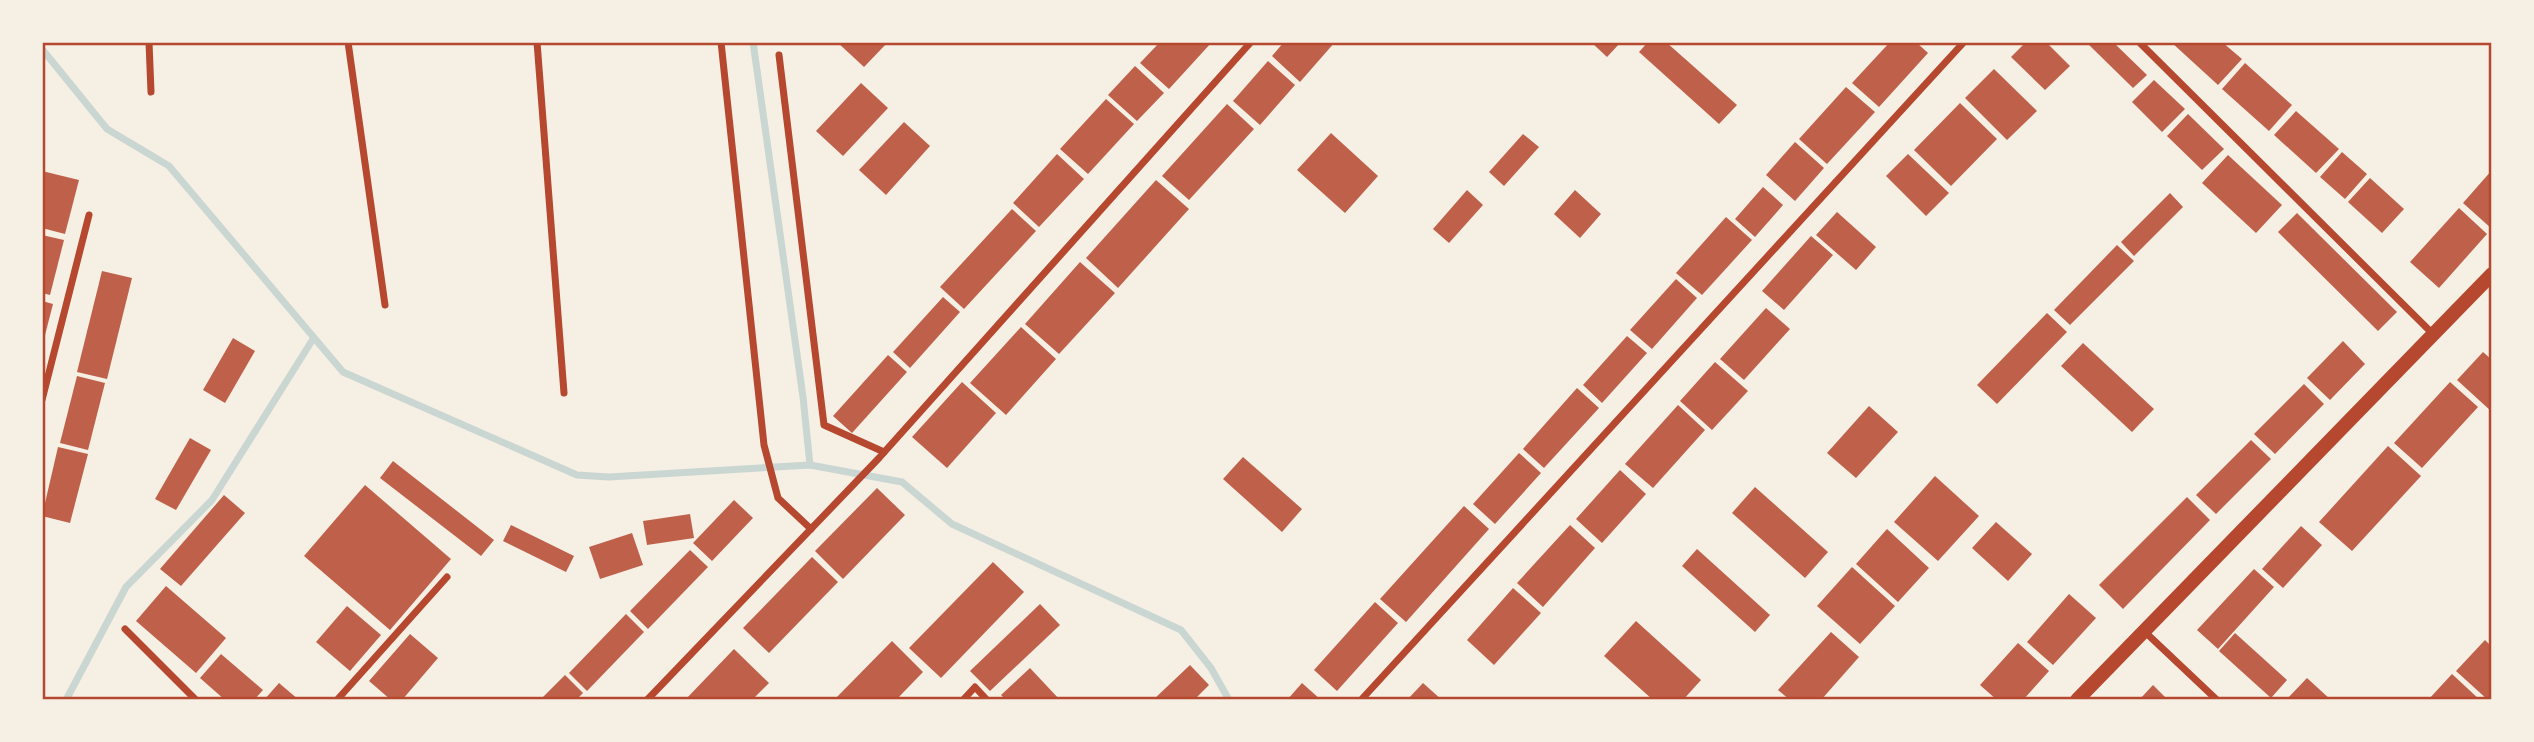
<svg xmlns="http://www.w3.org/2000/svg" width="2534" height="742" viewBox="0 0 2534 742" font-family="'Sofia Sans Condensed',sans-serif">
<rect width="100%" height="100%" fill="#f6efe4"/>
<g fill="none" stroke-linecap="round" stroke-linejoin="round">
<!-- stream -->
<g stroke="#c9d6d2" stroke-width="7">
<path d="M753,42L803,397L810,465L902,482L952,524L1181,630L1211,668L1229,700"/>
<path d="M42,49L107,129L169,166L343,372L577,475L609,477L810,465"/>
<path d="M66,700L126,587L212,500L313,339"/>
</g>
</g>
<!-- building -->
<g fill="#bf614a">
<path d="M837,42H888L864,67Z"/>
<path d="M1160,42H1212L1169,89L1140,63Z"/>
<path d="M1284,42H1335L1300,82L1272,56Z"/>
<path d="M1591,42H1621L1607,57Z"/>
<path d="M1648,42H1666L1737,105L1719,124L1639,52Z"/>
<path d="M1890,42H1916L1928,53L1879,107L1852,83Z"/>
<path d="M2026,42H2046L2070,66L2045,90L2011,57Z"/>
<path d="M2086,42H2113L2147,75L2133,88Z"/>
<path d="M2171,42H2222L2242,59L2218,85Z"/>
<path d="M1268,61L1295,85L1260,125L1233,101Z"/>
<path d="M2245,63L2292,105L2269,131L2222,89Z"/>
<path d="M1135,66L1164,93L1137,121L1108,95Z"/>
<path d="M1994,69L2037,111L2007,140L1965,98Z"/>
<path d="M2154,80L2185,109L2162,132L2132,102Z"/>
<path d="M861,83L888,108L843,156L816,131Z"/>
<path d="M1846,87L1875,112L1827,164L1799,139Z"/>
<path d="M1106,99L1134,124L1088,174L1060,149Z"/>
<path d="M1960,103L1997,139L1951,186L1914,150Z"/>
<path d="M1227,104L1254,129L1189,200L1162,176Z"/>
<path d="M2296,111L2339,149L2316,173L2274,135Z"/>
<path d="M2188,114L2224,149L2202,170L2167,136Z"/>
<path d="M904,122L930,146L886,195L859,170Z"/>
<path d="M1331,133L1378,176L1345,213L1297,170Z"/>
<path d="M1523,134L1539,147L1504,186L1489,172Z"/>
<path d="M1795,142L1824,168L1795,201L1766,175Z"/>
<path d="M2342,152L2367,174L2345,199L2320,177Z"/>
<path d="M1057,154L1084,179L1039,227L1013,203Z"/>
<path d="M1908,154L1949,193L1926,216L1886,176Z"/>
<path d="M2228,155L2282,205L2256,233L2202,183Z"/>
<path d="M2492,170V229L2463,203Z"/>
<path d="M42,171L79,180L65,234L42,228Z"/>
<path d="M2370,178L2404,209L2382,233L2348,202Z"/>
<path d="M1156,180L1189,209L1118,288L1086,258Z"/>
<path d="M1763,187L1783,205L1755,237L1735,219Z"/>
<path d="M1467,190L1483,205L1449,243L1433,229Z"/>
<path d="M1575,190L1601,214L1580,238L1554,214Z"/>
<path d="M2170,193L2183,207L2134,256L2121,242Z"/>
<path d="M2459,208L2487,234L2439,288L2410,262Z"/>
<path d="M1012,209L1036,231L964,309L940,287Z"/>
<path d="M1837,212L1876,247L1856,270L1816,235Z"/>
<path d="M2297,213L2397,312L2378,331L2278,232Z"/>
<path d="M1726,217L1752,240L1702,295L1676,273Z"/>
<path d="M42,235L64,240L50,295L42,293Z"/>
<path d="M1811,236L1833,255L1784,310L1762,291Z"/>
<path d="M2117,245L2134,261L2070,325L2054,310Z"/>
<path d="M1080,262L1115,293L1059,354L1025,324Z"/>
<path d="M102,271L132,278L107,379L77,372Z"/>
<path d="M1676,279L1697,298L1652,349L1630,330Z"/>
<path d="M943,297L960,312L910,368L893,352Z"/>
<path d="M42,301L53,304L43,343H42Z"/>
<path d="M1766,308L1790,329L1744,380L1720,359Z"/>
<path d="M2047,313L2067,332L1997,404L1977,385Z"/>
<path d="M1021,327L1056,359L1006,415L970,383Z"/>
<path d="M1627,336L1647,353L1602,403L1583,385Z"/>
<path d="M233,338L255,351L225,403L203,390Z"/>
<path d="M2343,341L2365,364L2330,400L2307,378Z"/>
<path d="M2083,343L2154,409L2132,432L2061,366Z"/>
<path d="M2483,352L2492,360V412L2457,380Z"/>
<path d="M888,355L907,372L852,433L833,416Z"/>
<path d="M1715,362L1748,391L1712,430L1680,401Z"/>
<path d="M77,376L105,383L88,450L60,443Z"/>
<path d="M962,382L996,413L947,468L912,437Z"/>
<path d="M2450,382L2478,407L2422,468L2394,443Z"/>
<path d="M2304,384L2324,404L2275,454L2254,434Z"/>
<path d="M1577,388L1599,408L1544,468L1523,449Z"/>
<path d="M1678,405L1705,430L1653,488L1625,464Z"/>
<path d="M1869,406L1898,432L1856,478L1827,453Z"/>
<path d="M190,438L211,450L176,510L155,499Z"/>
<path d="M2251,440L2271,459L2216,514L2196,495Z"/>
<path d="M2388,446L2421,476L2352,551L2319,522Z"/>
<path d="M58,447L88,454L70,523L42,516Z"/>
<path d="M1519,453L1541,473L1495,524L1473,504Z"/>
<path d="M1243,457L1302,509L1282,532L1223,479Z"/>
<path d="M393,461L494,540L481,556L380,478Z"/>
<path d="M1620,470L1646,494L1602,543L1576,519Z"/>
<path d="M1935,476L1979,516L1938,561L1894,522Z"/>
<path d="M365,485L451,559L390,630L304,556Z"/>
<path d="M1755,487L1828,552L1805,578L1732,513Z"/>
<path d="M877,488L905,515L843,579L815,551Z"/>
<path d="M224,495L245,513L181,586L160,569Z"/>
<path d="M2187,497L2210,520L2123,609L2099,585Z"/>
<path d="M734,500L753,518L712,561L693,543Z"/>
<path d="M1464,506L1489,529L1406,622L1380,599Z"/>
<path d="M690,514L694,538L647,545L643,521Z"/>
<path d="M1996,522L2032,554L2008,581L1972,548Z"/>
<path d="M511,525L574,556L566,572L503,541Z"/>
<path d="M1570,525L1595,548L1543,607L1517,583Z"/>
<path d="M2301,526L2322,545L2283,588L2262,569Z"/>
<path d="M1887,529L1929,568L1898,602L1856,564Z"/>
<path d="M632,533L643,565L600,579L589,547Z"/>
<path d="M1697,549L1770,615L1755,632L1682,566Z"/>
<path d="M690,550L708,567L648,629L630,611Z"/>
<path d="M812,557L838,582L769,653L743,628Z"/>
<path d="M993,562L1024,592L941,678L909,648Z"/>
<path d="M1852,567L1895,606L1860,644L1817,606Z"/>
<path d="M2254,569L2274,587L2218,649L2197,630Z"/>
<path d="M166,586L226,638L196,673L136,621Z"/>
<path d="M1513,588L1541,613L1494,665L1467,640Z"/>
<path d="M2069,594L2096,618L2053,665L2027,642Z"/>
<path d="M1375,602L1398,623L1337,691L1314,670Z"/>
<path d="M1040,604L1060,625L990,691L970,671Z"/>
<path d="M347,606L381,635L350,671L316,642Z"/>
<path d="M626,614L644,632L587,691L569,673Z"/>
<path d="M1636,621L1701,680L1683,700H1653L1604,656Z"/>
<path d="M1831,632L1859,657L1821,700H1790L1778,690Z"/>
<path d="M2235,633L2287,680L2271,698L2219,651Z"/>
<path d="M410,634L438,658L402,700H391L369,681Z"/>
<path d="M2485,640L2492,647V700H2488L2456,671Z"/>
<path d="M892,641L923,672L896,700H834Z"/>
<path d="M2018,643L2049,671L2023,700H1997L1980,685Z"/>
<path d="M734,649L769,683L752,700H685Z"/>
<path d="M221,654L263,690L254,700H225L200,678Z"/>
<path d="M1190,665L1209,685L1194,700H1153Z"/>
<path d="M1030,668L1060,700H1006L1001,695Z"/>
<path d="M2452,674L2480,700H2428Z"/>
<path d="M565,675L583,693L576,700H540Z"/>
<path d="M2307,678L2331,700H2286Z"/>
<path d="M279,683L299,700H264Z"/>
<path d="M1302,683L1321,700H1287Z"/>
<path d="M1423,683L1442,700H1407Z"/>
<path d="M2153,685L2168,700H2139Z"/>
</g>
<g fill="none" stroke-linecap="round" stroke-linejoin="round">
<!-- minor -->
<g stroke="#b5482f" stroke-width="7">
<path d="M149,42L151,92"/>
<path d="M348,42L385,305"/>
<path d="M537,42L564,393"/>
<path d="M721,42L764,445L778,498L811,529"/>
<path d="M2139,42L2434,335"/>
<path d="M779,55L824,425L884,452"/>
<path d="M42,400L89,215"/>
<path d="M125,629L196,700"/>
<path d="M2144,631L2217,700"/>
<path d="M337,700L447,577"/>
<path d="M647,700L879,458L1251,42"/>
<path d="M963,700L975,687L987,700"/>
<path d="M1361,700L1964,42"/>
</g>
<!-- secondary -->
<path stroke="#b5482f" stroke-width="14" d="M2077,700L2492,274"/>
</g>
<!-- border -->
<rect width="2534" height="742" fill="none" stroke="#f6efe4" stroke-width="88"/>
<rect x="44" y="44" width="2446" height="654" fill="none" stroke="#b5482f" stroke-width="2.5"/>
</svg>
